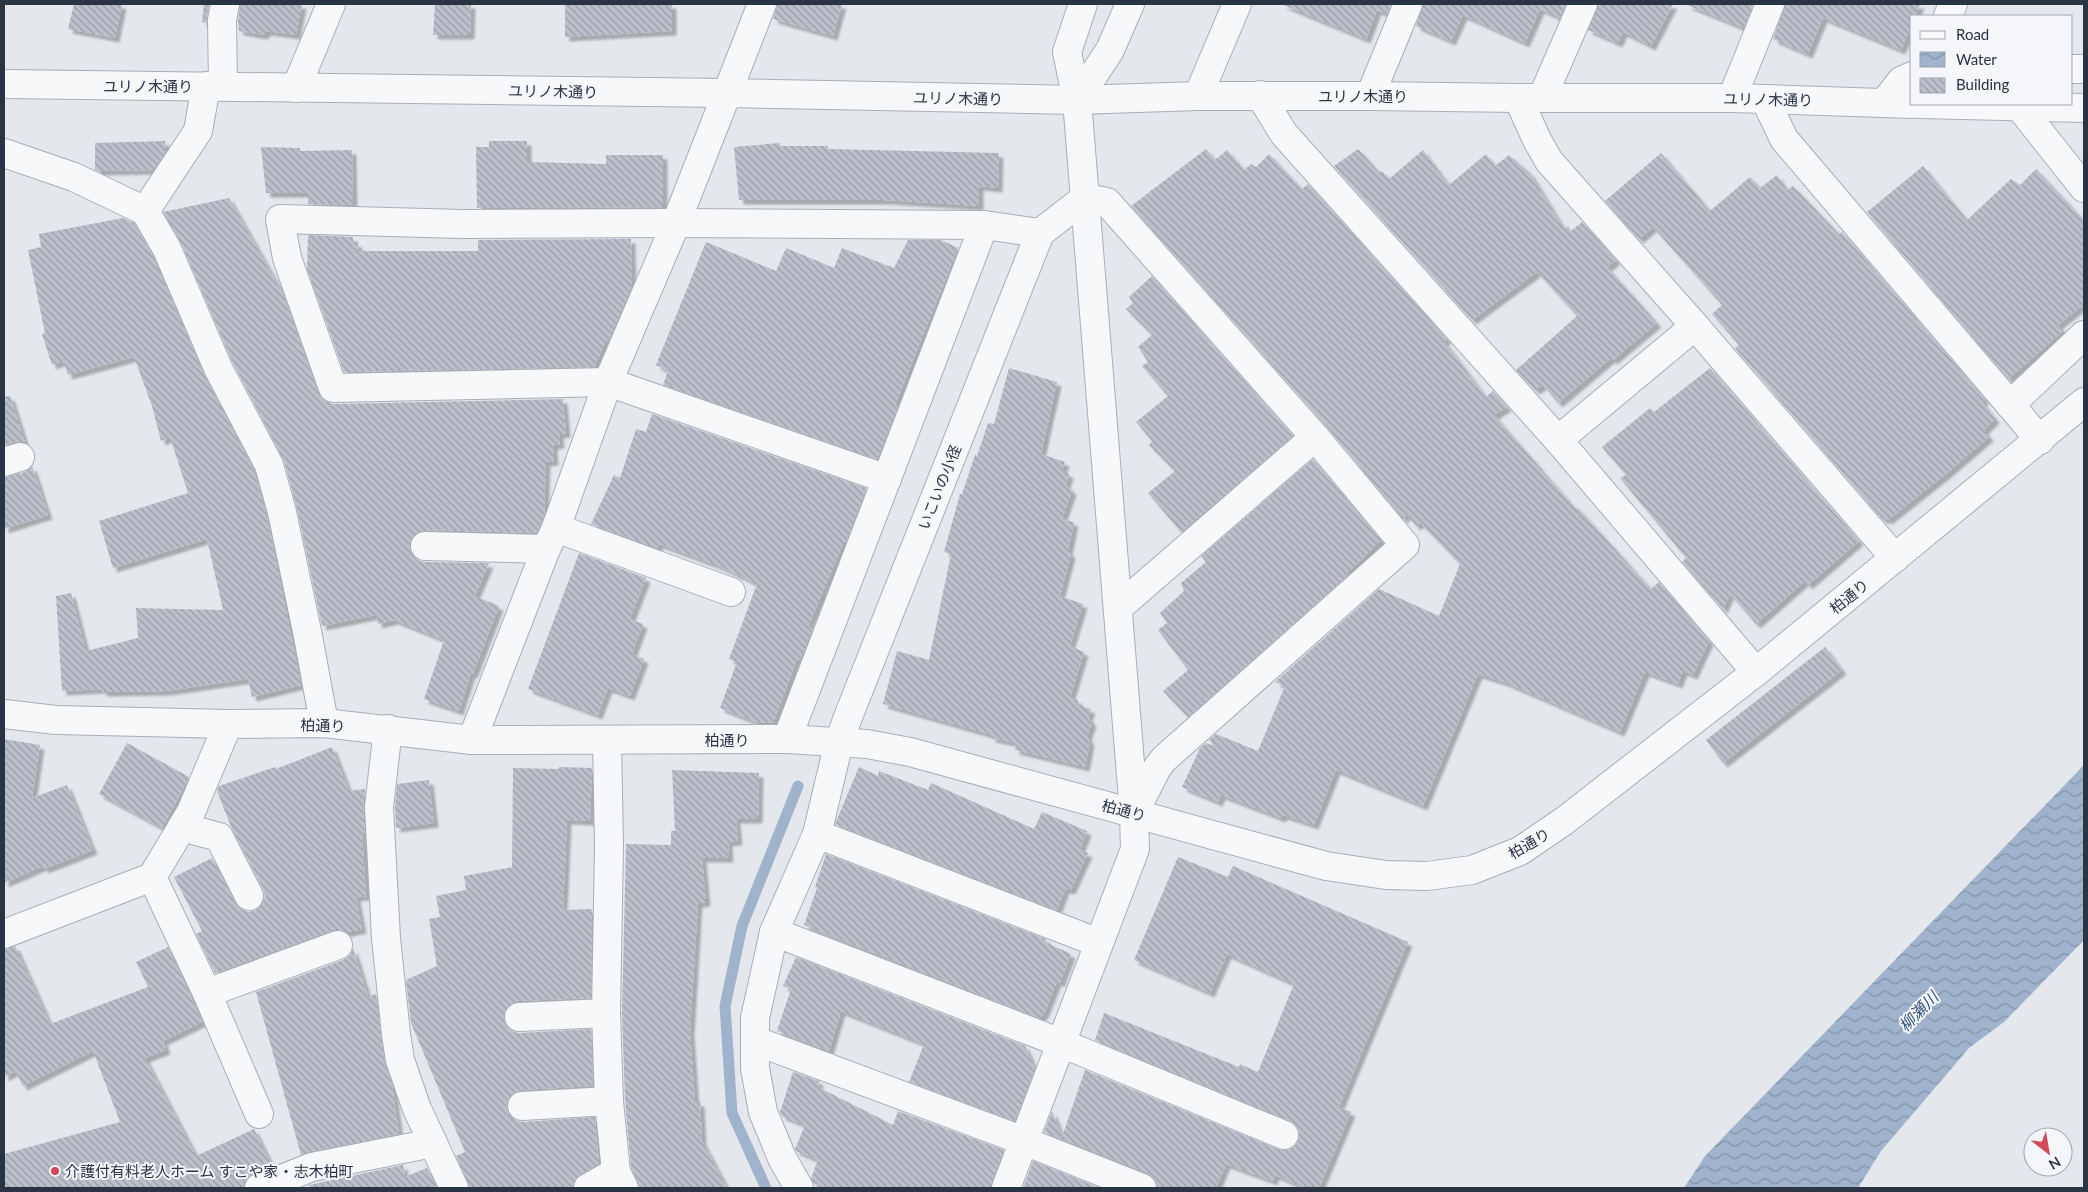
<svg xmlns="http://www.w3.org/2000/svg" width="2088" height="1192" viewBox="0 0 2088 1192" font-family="Lato,'Noto Sans JP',sans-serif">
<defs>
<pattern id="water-waves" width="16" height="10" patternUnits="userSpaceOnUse" patternTransform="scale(1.25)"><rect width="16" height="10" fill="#9fb4cc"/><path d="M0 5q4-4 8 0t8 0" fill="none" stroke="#8293a7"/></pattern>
<pattern id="building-back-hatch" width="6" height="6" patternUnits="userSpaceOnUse" patternTransform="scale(1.25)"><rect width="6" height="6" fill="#bbc0ca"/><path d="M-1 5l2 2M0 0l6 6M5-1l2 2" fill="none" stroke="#989da6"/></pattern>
<filter id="shadow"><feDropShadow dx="4.5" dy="4.5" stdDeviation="1" flood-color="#0004"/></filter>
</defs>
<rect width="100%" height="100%" fill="#e4e7ec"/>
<!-- water -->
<path fill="url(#water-waves)" d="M2084,765V940L2004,1022L1969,1048L1881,1151L1858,1188H1684L1705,1156Z"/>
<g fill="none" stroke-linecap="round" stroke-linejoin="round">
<!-- stream -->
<path stroke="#9fb4cc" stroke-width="11" d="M766,1188L732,1113L725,1006L742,926L798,786"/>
</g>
<!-- building -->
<g fill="url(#building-back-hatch)" filter="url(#shadow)">
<path d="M74,4H122L115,38L68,29Z"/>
<path d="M204,4H209L206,23L202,22Z"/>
<path d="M240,4H302L296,35L267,31L263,35L239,31L238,21Z"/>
<path d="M435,4H471L470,35H433Z"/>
<path d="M565,4H672V31L565,37Z"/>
<path d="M777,4H842L833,36L773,19Z"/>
<path d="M1281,4H1391L1387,14L1377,10L1366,39Z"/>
<path d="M1423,4H1566L1560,18L1540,9L1525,43L1463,15L1451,41L1416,26Z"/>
<path d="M1598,4H1673L1651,46L1623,32L1618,43L1588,30Z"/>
<path d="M1688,4H1753L1744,28L1687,5Z"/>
<path d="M1785,4H1920L1915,16H1912V24L1901,50L1823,18L1808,54L1773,39Z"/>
<path d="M165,141L166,151L153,170L98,171L95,170V143Z"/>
<path d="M489,141H527V162L606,164V155H663V207L477,208L476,147H489Z"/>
<path d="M780,143V146H828V149L999,153L998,188L979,186V206L884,200H739L734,147Z"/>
<path d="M261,147L300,148V151L352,150L353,205L308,204V193H266Z"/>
<path d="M1206,149L1215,160L1227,150L1244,170L1251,164L1256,167L1269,154L1302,189L1308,184L1447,339L1444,341L1486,397L1493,391L1507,407L1494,415L1576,509L1578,508L1651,589L1659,582L1709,641L1693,675L1683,671L1678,684L1645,672L1620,732L1504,682L1478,674L1423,806L1336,770L1314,825L1283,815L1281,818L1221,795L1218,802L1182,787L1200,748L1206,743L1214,746L1209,740L1216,734L1258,751L1285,686L1275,682L1379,589L1439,616L1460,564L1420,523L1416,526L1407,515L1403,519L1327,427L1131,206Z"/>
<path d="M1358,149L1380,173L1382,171L1389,179L1423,150L1449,185L1486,154L1495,166L1509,155L1530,173L1564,229L1568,226L1571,231L1582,222L1616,260L1607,267L1657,323L1613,360L1611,358L1558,403L1543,385L1535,390L1516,370L1577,316L1537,272L1472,320L1334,166Z"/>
<path d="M1661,153L1710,211L1750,177L1760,188L1777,175L1787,190L1793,186L1839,234L1842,232L1985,399L1982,402L1995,419L1984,430L1989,437L1947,473L1888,520L1885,518L1883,520L1735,348L1739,345L1712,314L1722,305L1653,227L1639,239L1605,201Z"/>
<path d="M1923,166L1967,220L2011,179L2020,185L2036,169L2084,220V304L2058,325L2063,331L2008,379L1867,212Z"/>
<path d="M229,198L284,296L318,393L325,401L333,404L563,399L566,433L559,434L560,444L553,445L554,461L546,462L544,516L536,533L425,530L417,533L411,538L409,545L411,553L417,560L425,562L489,563L475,596L499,606L473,674L471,673L459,711L424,699L444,640L394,620L378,624L376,615L322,626L297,509L284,461L232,361L181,243L163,212Z"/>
<path d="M123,218L134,223L153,256L204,374L254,471L267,516L301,685L252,697L248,679L167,691L103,692L102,689L62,691L56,596L71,593L86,651L138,638L136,608L223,610L207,539L113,568L99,521L188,493L170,437L161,441L152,406L134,357L68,375L63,361L52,365L42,334L45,333L28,250L41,247L39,234Z"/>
<path d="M308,235L353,237V243H358V251H478V240L631,239L632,286L608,341L606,340L594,367L344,372L307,269Z"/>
<path d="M908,240H941L958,248L895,405L898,406L877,459L663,385L668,371L656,365L706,242L776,271L786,248L834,268L842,248L894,268Z"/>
<path d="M1152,276L1293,436L1181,532L1148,493L1175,471L1149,445L1152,441L1136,422L1168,396L1142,366L1148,362L1138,347L1152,335L1126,309L1133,303L1129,297Z"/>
<path d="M1009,368L1057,382L1041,454L1065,462L1062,470L1069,474L1066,485L1072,491L1062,519L1074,522L1068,551L1071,554L1060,596L1083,604L1070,646L1084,652L1070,698L1078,700V705L1091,709L1088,717L1092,723L1087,736L1090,742L1085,767L1015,750L1016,743L991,738L992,735L883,704L897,651L929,660L951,554L944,552L960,494H962L975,455L977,456L988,423L994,424Z"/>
<path d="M1710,368L1859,541L1808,585L1805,581L1756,624L1730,594L1723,609L1682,562L1686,558L1620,478L1626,475L1602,447L1650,408L1654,412Z"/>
<path d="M10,396L25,443L16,442L4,446V397Z"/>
<path d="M652,414L866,488L846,542L844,541L808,627L812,629L800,660L797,659L773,723H759L720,708L737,662L729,659L757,584L719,566L659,544L657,548L591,524L614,475L620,478L636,429L646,432Z"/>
<path d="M1313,459L1381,540L1346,574L1348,575L1188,717L1163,691L1188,670L1158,630L1167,623L1160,613L1184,591L1181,583L1206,562L1201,556Z"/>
<path d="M32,466L48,515L4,529V477L25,472Z"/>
<path d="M579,553L646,578L630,619L643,624L632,654L644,659L630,696L608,688L598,715L528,689Z"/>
<path d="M1825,647L1842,670L1723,763L1706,740Z"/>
<path d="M4,739L40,745L32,798L67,785L93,850L44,869L43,866L4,883Z"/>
<path d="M127,743L189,777L162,828L99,794Z"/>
<path d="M332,747L349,791L365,789L363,808L365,833H362L366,896L356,897L362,929L348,932V933L341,930H333L215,973L196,934L202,931L174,877L212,858L235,903L240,909L248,912L256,910L262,904L265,896L263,889L232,829L217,791L219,786L275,767L276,769Z"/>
<path d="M559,767L592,768L590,821L567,820L563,910L592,909L591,998L518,1001L511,1004L505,1009L503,1018L506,1025L511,1031L519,1033L591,1029L593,1086L521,1090L514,1093L508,1099L506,1107L509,1114L515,1120L522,1122L595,1117L599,1163L580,1175L574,1181L572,1188H469L456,1156L465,1152L411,1023L406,980L437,966L429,919L440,917L436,896L466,890L464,876L512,867L513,768L559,769Z"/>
<path d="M859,767L878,776L879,771L928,790L931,783L1034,829L1042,812L1087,831L1080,850L1088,853L1071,890L1065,889L1057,910L835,824Z"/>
<path d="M672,770L759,773L758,819H736L738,841L728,842L729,858H702L706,902L698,903L690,1031L695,1102H700L702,1141L727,1188H640L631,1168L625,1100L622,1013L626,844L671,845V831H675Z"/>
<path d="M429,780L434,823L396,828L395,807L397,784Z"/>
<path d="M826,854L1046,939L1045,942L1071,954L1060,983L1057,981L1044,1014L1039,1018L804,925L817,888L815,887Z"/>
<path d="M1178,857L1228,877L1233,866L1408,942L1339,1107L1351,1112L1319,1188H1305L1275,1175L1273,1181L1226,1164L1216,1188H1157L1155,1179L1148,1173L1044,1132L1052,1111L1062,1137L1085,1070L1278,1149L1287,1150L1294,1147L1298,1141L1299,1132L1296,1125L1290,1121L1095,1040L1104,1013L1239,1067L1240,1064L1258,1072L1294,984L1227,954L1210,993L1134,960Z"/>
<path d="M15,946L50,1024L148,987L136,962L168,947L202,1022L163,1041L166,1050L145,1058L196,1156L254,1129L272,1166L247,1178L244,1188H4V1154L120,1122L93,1051L23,1086L15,1071L4,1077V949Z"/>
<path d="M353,948L368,997L376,994L385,1063L392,1084L399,1134L301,1155L256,992L343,960L350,955Z"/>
<path d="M796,957L1025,1046L1035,1069L1015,1121L909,1082L924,1044L841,1011L829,1051L777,1031L791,989L783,986Z"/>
<path d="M793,1072L819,1081L818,1087L893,1125L898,1111L1004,1150L991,1188H828L813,1183L811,1178L818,1160L796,1151L795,1149L805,1125L782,1116L780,1112Z"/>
<path d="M1033,1161L1100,1188H1023Z"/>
<path d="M403,1165L405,1177L427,1168L437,1188H310L309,1185Z"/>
</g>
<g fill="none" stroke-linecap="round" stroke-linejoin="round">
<!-- minor casing -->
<g stroke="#a9aeb7" stroke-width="30">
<g id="minor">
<path d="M1948,16L1953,4"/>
<path d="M2072,69H2084"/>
<path d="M4,84L728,93L1077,100L1198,96H1370L1518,98H1732L1912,104"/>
<path d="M223,86L222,20L225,4"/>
<path d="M296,88L331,4"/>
<path d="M1260,95L1284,134L1558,440L1756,672"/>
<path d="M1198,96L1237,4"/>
<path d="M1370,96L1408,4"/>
<path d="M1518,98L1537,140L1549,161L1695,326L1895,558"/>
<path d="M1542,98L1583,4"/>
<path d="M1732,98L1770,4"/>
<path d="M1765,99L1784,139L2040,440"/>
<path d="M1077,100L1110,50L1130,4"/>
<path d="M1884,103L1901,81L1912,76"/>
<path d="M1920,104L2084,108"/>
<path d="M2019,106L2084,188"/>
<path d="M4,153L74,177L145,211L167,249L218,368L269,465L282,512L308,636L324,723"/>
<path d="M145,211L198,131L206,86"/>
<path d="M2010,405L2084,335"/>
<path d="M1558,440L1695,326"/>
<path d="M4,462L20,457"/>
<path d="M887,479L608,382L333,388L287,258L280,219L463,224L676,223L984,225L1040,233L1085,198L1107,202L1315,437L1405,545L1164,759L1157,768L1134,813"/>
<path d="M556,528L731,592"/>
<path d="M425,546L546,549"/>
<path d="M1118,608L1315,437"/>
<path d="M4,714L56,720L228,724L324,723L472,740L787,739L867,744L910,752L1326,866L1386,875L1427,876L1472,870L1520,851L1564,821L1756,672L2084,402"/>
<path d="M388,729L379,807L386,938L396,1034L400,1060L417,1109L454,1188"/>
<path d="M787,739L984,225"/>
<path d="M472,740L546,549L556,528L608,382L676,223L762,4"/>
<path d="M607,740L609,845L606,1013L609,1101L616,1172L624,1188"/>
<path d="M182,827L219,837L249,896"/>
<path d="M817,834L1099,943"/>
<path d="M152,877L207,993L338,945"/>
<path d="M774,932L1061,1043L1284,1135"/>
<path d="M4,934L152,877L191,812L228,724"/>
<path d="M207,993L259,1114"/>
<path d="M519,1017L606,1013"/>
<path d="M756,1041L1024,1141L1142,1188"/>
<path d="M522,1106L609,1101"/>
<path d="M259,1188L312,1167L433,1143"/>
<path d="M588,1188L616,1172"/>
<path d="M799,1188L782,1158L763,1112L755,1068V1018L774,932L817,834L839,742L848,717L1040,233"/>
<path d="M1006,1188L1135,849L1134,813L1077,100L1067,52L1083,4"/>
</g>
</g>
<!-- minor -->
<use href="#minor" stroke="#f7f8fa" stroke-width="28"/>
</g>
<!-- markers -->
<circle fill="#d1495b" stroke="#f4f6f9" stroke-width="2" cx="55" cy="1171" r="5"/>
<g text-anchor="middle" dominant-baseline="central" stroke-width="4" stroke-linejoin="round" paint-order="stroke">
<!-- street labels -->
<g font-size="15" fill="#2b3445" stroke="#f4f6f9">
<text x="148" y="86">ユリノ木通り</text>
<text transform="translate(553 91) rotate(1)">ユリノ木通り</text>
<text x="1363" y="96">ユリノ木通り</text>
<text transform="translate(958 98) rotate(1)">ユリノ木通り</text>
<text transform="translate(1768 99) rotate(1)">ユリノ木通り</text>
<text transform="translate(939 487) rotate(-68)">いこいの小径</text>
<text transform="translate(1849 596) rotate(-39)">柏通り</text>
<text transform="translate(323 725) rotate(2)">柏通り</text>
<text x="727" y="740">柏通り</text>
<text transform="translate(1124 810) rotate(15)">柏通り</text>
<text transform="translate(1529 843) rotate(-30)">柏通り</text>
</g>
<!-- poi labels -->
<g font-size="15" fill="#2b3445" stroke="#f4f6f9" text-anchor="start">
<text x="65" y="1171">介護付有料老人ホーム すこや家・志木柏町</text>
</g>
<!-- water labels -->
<g font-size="16" font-style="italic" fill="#34527a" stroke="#f4f6f9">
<text transform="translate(1918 1011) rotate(-46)">柳瀬川</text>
</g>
</g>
<!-- border -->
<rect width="2088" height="1192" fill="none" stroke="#2b3445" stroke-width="10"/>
<!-- legend -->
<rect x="1910" y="15" width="162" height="90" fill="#f4f6f9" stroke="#a4a8b1"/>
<rect x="1920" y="31" width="25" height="8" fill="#f7f8fa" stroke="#a4a8b1"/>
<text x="1956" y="40" font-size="15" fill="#2b3445">Road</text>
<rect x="1920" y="52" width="25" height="15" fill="url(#water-waves)" stroke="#a4a8b1"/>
<text x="1956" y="65" font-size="15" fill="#2b3445">Water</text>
<rect x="1920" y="78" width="25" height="15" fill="url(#building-back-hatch)" stroke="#a4a8b1"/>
<text x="1956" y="90" font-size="15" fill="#2b3445">Building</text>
<!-- north arrow -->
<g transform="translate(2048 1152) rotate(149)"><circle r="24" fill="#f4f6f9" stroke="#a4a8b1"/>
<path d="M0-4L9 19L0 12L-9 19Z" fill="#d1495b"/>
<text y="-8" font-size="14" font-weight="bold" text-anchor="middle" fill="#2b3445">N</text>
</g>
</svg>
